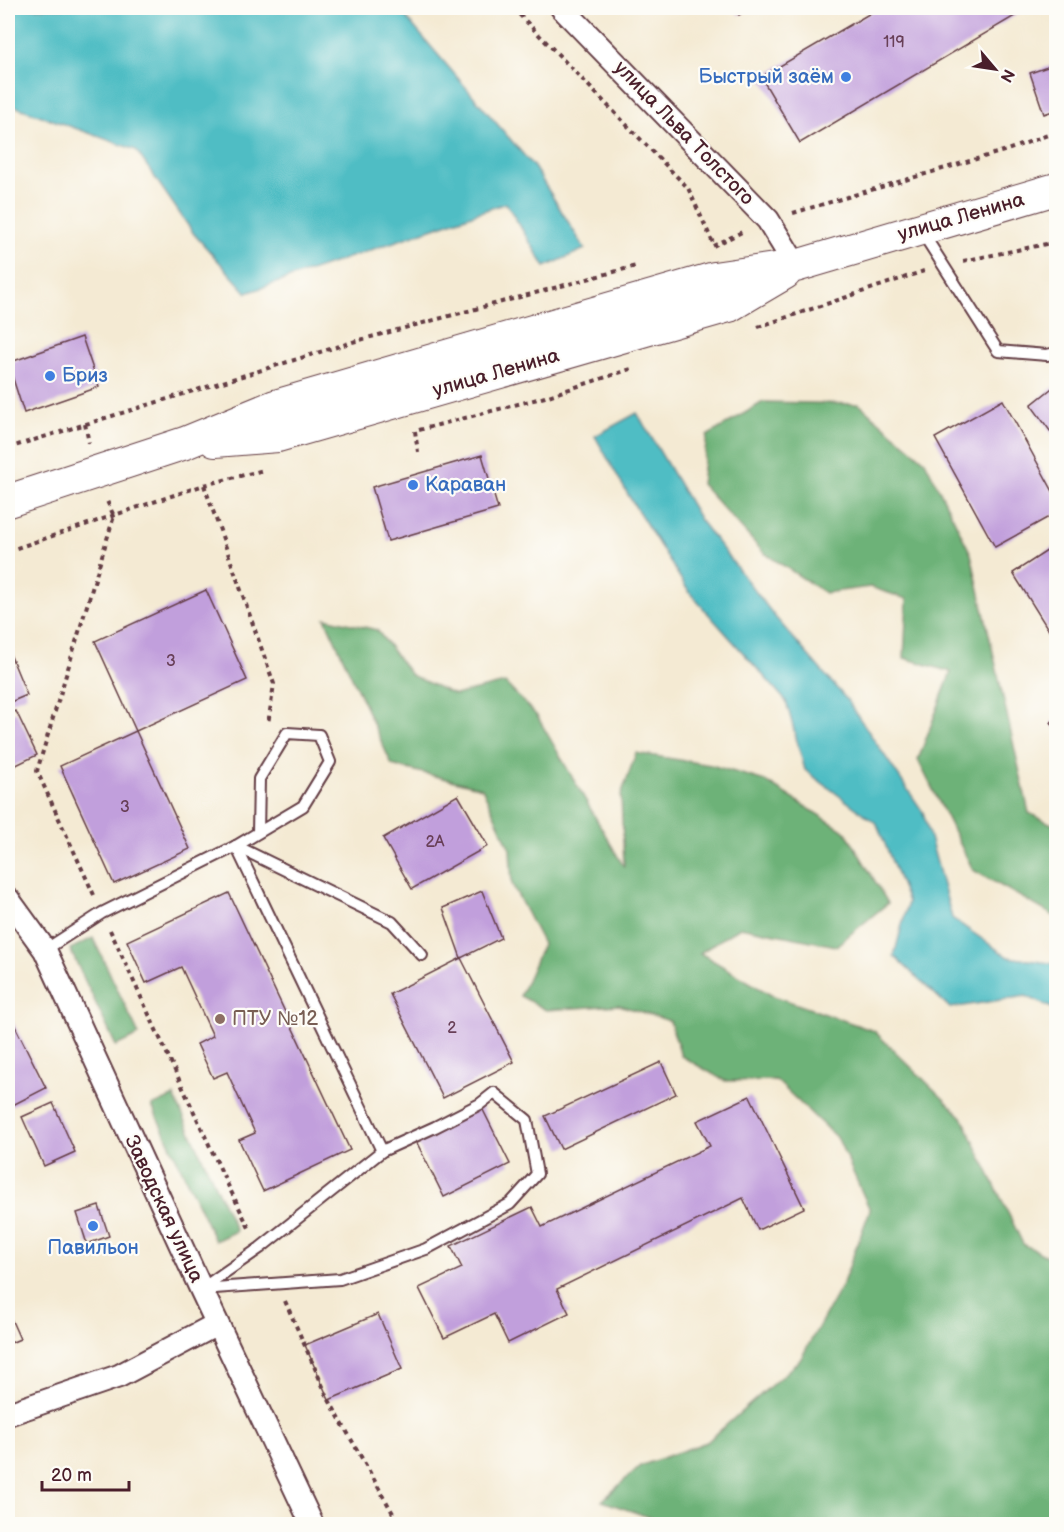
<svg xmlns="http://www.w3.org/2000/svg" width="1064" height="1532" viewBox="0 0 1064 1532" font-family="'Balsamiq Sans',sans-serif">
<rect width="100%" height="100%" fill="#fdfcf7"/>
<filter id="ink" filterUnits="userSpaceOnUse"><feTurbulence type="fractalNoise" baseFrequency=".0167" numOctaves="2"/><feDisplacementMap in="SourceGraphic" scale="12" xChannelSelector="R" yChannelSelector="G"/><feConvolveMatrix kernelMatrix="1 2 1 2 8 2 1 2 1" color-interpolation-filters="sRGB"/></filter>
<filter id="wash" filterUnits="userSpaceOnUse"><feTurbulence type="fractalNoise" baseFrequency=".008" numOctaves="4" result="noise"/><feDisplacementMap in="SourceGraphic" scale="24" xChannelSelector="R" yChannelSelector="G"/><feGaussianBlur stdDeviation="1.35" result="paint"/><feColorMatrix in="noise" values="0 0 0 0 0 0 0 0 0 0 0 0 0 0 0 0 0 1.4 0 .05"/><feComposite in="paint" operator="in"/></filter>
<g filter="url(#wash)">
<rect width="100%" height="100%" fill="#f4ead3"/>
<!-- forest -->
<g fill="#6db278" stroke="#5c6852" stroke-width="1.5">
<path d="M763,402L859,404L925,461L971,554L1029,813L1056,826V917L973,870L918,760L951,672L904,658L907,599L870,587L825,593L764,553L701,484L707,436Z"/>
<path d="M325,618L377,630L411,675L455,695L505,683L537,716L624,867L621,795L636,753L711,765L765,781L846,832L888,903L836,946L740,927L700,953L771,995L874,1031L962,1117L1023,1244L1056,1261V1524H669L602,1501L640,1466L707,1442L800,1360L843,1283L870,1210L838,1139L776,1080L725,1081L681,1056L670,1021L619,1005L546,1010L520,996L543,944L512,884L510,849L482,788L392,765Z"/>
<path d="M93,938L139,1035L116,1046L70,949Z"/>
<path d="M174,1096L236,1231L215,1241L152,1106Z"/>
</g>
<!-- water -->
<g fill="#4fbdc4" stroke="#4c6e78" stroke-width="1.5">
<path d="M8,8H398L534,167L585,249L545,267L506,203L247,293L194,234L136,150L8,104Z"/>
<path d="M637,413L700,520L776,618L847,700L923,812L952,918L1008,957L1056,964V1010L1026,996L950,1008L894,956L908,902L877,824L805,770L786,701L689,592L630,498L595,436Z"/>
</g>
<g id="blocks">
<!-- building -->
<g fill="#c19fdc">
<path d="M733,8H750L739,15Z"/>
<path d="M879,8H1028L800,143L761,77Z"/>
<path d="M1056,64V110L1044,114L1030,73Z"/>
<path d="M82,337L99,387L24,413L8,363Z"/>
<path d="M1056,385V439L1031,405Z"/>
<path d="M1003,400L1056,497V513L995,547L935,438Z"/>
<path d="M482,455L498,509L388,541L372,487Z"/>
<path d="M1056,545V642L1013,573Z"/>
<path d="M206,590L247,680L136,731L95,641Z"/>
<path d="M8,649L27,695L8,703Z"/>
<path d="M16,711L37,755L8,769V715Z"/>
<path d="M1056,719V731L1051,722Z"/>
<path d="M136,731L190,849L114,884L60,766Z"/>
<path d="M458,795L488,846L412,889L383,838Z"/>
<path d="M482,891L501,938L461,958L443,908Z"/>
<path d="M229,893L350,1150L263,1191L239,1140L255,1133L227,1072L213,1078L197,1044L213,1036L181,967L146,983L127,941Z"/>
<path d="M461,958L514,1062L443,1098L390,994Z"/>
<path d="M13,1022L46,1088L11,1106L8,1099V1025Z"/>
<path d="M661,1062L676,1094L561,1149L545,1116Z"/>
<path d="M750,1096L804,1208L758,1230L743,1198L557,1289L569,1313L508,1343L494,1314L444,1338L419,1288L462,1268L451,1246L532,1207L542,1227L710,1146L697,1121Z"/>
<path d="M53,1103L75,1152L44,1166L22,1117Z"/>
<path d="M480,1104L510,1164L444,1197L414,1137Z"/>
<path d="M99,1206L109,1236L87,1244L77,1213Z"/>
<path d="M8,1312L20,1339L8,1344Z"/>
<path d="M378,1314L402,1369L329,1400L305,1345Z"/>
</g>
</g>
</g>
<g filter="url(#ink)">
<use href="#blocks" fill-opacity="0" stroke="#643d44" stroke-width="1.5"/>
<g fill="none" stroke-linecap="round" stroke-linejoin="round">
<!-- service casing -->
<g stroke="#643d44" stroke-width="14">
<g id="service">
<path d="M922,232L998,351L1047,355L1056,353"/>
<path d="M236,846L382,1151"/>
<path d="M236,846L392,922L422,955"/>
<path d="M45,950L102,913L236,846L303,806L330,762L319,735L287,733L259,779L258,833"/>
<path d="M494,1093L527,1120L537,1174L510,1204L426,1249L340,1279L201,1289L260,1248L382,1151L435,1127L480,1104Z"/>
</g>
</g>
<!-- minor casing -->
<g stroke="#643d44" stroke-width="26">
<g id="minor">
<path d="M562,8L768,220L796,266"/>
<path d="M8,899L45,950L201,1289L312,1524"/>
<path d="M8,1414L119,1376L217,1324"/>
</g>
</g>
<!-- secondary casing -->
<g stroke="#643d44" stroke-width="34">
<g id="secondary">
<path d="M215,441L278,436L729,306L785,273"/>
<path d="M8,501L185,443L275,406L714,278L796,266L1056,189"/>
</g>
</g>
<!-- path -->
<g stroke="#643d44" stroke-width="4" stroke-dasharray="4.5 4.5" stroke-linecap="butt">
<path d="M513,8L688,188L714,245"/>
<path d="M793,213L1007,150L1056,132"/>
<path d="M713,246L744,231"/>
<path d="M963,261L1056,242"/>
<path d="M758,327L924,271"/>
<path d="M85,424L89,443"/>
<path d="M419,430L545,397L634,368"/>
<path d="M415,431L418,452"/>
<path d="M8,448L356,341L636,266"/>
<path d="M204,485L274,684L268,724"/>
<path d="M8,551L204,485L264,470"/>
<path d="M94,895L37,771L114,516L106,499"/>
<path d="M110,930L224,1177L250,1230"/>
<path d="M285,1301L329,1400L399,1524"/>
</g>
<!-- service -->
<use href="#service" stroke="#fff" stroke-width="10"/>
<!-- minor -->
<use href="#minor" stroke="#fff" stroke-width="22"/>
<!-- secondary -->
<use href="#secondary" stroke="#fff" stroke-width="32"/>
</g>
</g>
<!-- markers -->
<g fill="#3f7fe0" stroke="#fdfcf7" stroke-width="2">
<circle cx="846" cy="77" r="6"/>
<circle cx="50" cy="376" r="6"/>
<circle cx="413" cy="485" r="6"/>
<circle cx="93" cy="1226" r="6"/>
</g>
<circle fill="#8d6e63" stroke="#fdfcf7" stroke-width="2" cx="220" cy="1019" r="6"/>
<g text-anchor="middle" dominant-baseline="central" stroke-width="4.5" stroke-linejoin="round" paint-order="stroke">
<!-- number labels -->
<g font-size="16" fill="#683f57">
<text x="894" y="42">119</text>
<text x="171" y="661">3</text>
<text x="125" y="807">3</text>
<text x="435" y="842">2А</text>
<text x="452" y="1028">2</text>
</g>
<!-- shop labels -->
<g font-size="20" fill="#366cbe" stroke="#fdfcf7" text-anchor="start">
<text x="834" y="77" text-anchor="end">Быстрый заём</text>
<text x="62" y="376">Бриз</text>
<text x="425" y="485">Караван</text>
<text x="93" y="1248" text-anchor="middle">Павильон</text>
</g>
<!-- street labels -->
<g font-size="20" fill="#4a1f2b" stroke="#fdfcf7">
<text transform="translate(684 133) rotate(46)">улица Льва Толстого</text>
<text transform="translate(961 217) rotate(-16)">улица Ленина</text>
<text transform="translate(496 373) rotate(-16)">улица Ленина</text>
<text transform="translate(164 1209) rotate(65)">Заводская улица</text>
</g>
<!-- education labels -->
<g font-size="20" fill="#785e54" stroke="#fdfcf7" text-anchor="start">
<text x="232" y="1019">ПТУ №12</text>
</g>
</g>
<!-- margin -->
<rect width="1064" height="1532" fill="none" stroke="#fdfcf7" stroke-width="30"/>
<!-- north arrow -->
<g transform="translate(995 69) rotate(119)" stroke="#fdfcf7" stroke-width="4.5" paint-order="stroke">
<path d="M0-4.5L10 22L0 15L-10 22Z" fill="#4a1f2b"/>
<text y="-9" font-size="16" font-weight="bold" text-anchor="middle" fill="#4a1f2b">N</text>
</g>
<!-- scale -->
<path d="M42 1481v9h87v-9" fill="none" stroke="#4a1f2b" stroke-width="3"/>
<text x="51" y="1481" font-size="18" fill="#4a1f2b" stroke="#fdfcf7" stroke-width="4.5" paint-order="stroke">20 m</text>
</svg>
